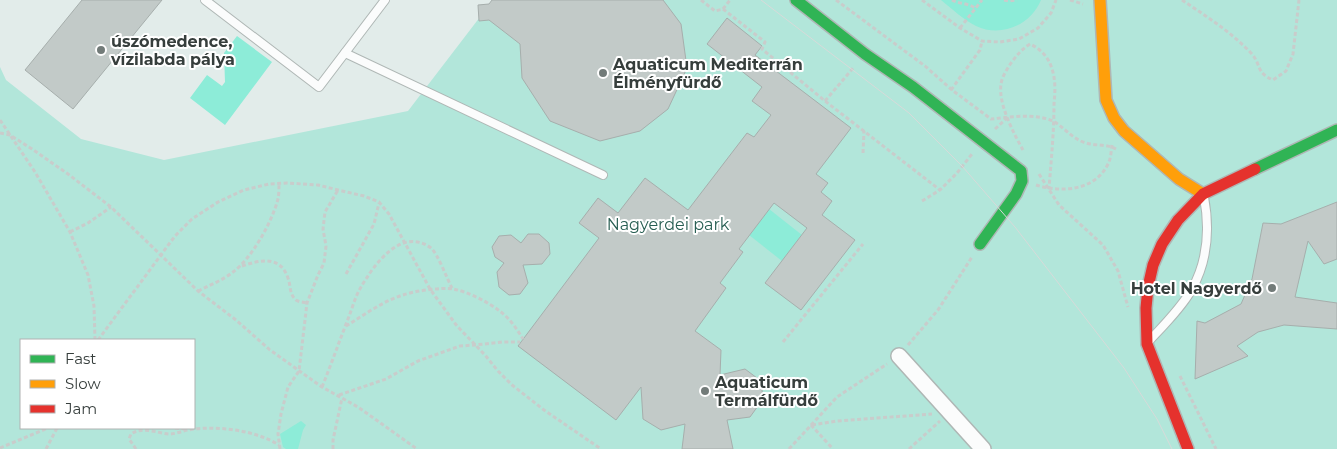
<svg xmlns="http://www.w3.org/2000/svg" width="1337" height="449" viewBox="0 0 1337 449" font-family="Montserrat,sans-serif">
<rect width="100%" height="100%" fill="#e2ecea"/>
<!-- green -->
<path fill="#b2e6da" fill-rule="evenodd" d="M493,0H1337V449H0V67L6,80L81,139L164,160L408,111ZM21,340H194V428H21Z"/>
<!-- water -->
<g fill="#8decd8">
<path d="M941,0H1041C1031,25 1001,38 976,26C964,20 952,9 941,0Z"/>
<path d="M237,36L272,62L225,125L190,98L207,75L222,86L225,82L224,53Z"/>
<path d="M769,209L802,235L782,261L749,235Z"/>
<path d="M301,421L306,425L303,430L298,449H286L283,447L280,434Z"/>
</g>
<!-- building -->
<g fill="#c2cac8" stroke="#a6aeac">
<path d="M82,0H162L73,109L25,70Z"/>
<path d="M492,0H663L681,24L687,68L668,109L640,131L600,141L550,121L522,78L520,44L489,20L479,21L478,5L489,4Z"/>
<path d="M727,18L762,46L755,55L851,128L816,174L828,183L821,192L832,201L822,215L855,240L801,310L765,283L807,228L774,203L739,249L743,252L720,283L726,288L695,331L721,350L720,375L745,369L761,381L763,399L750,417L727,420L733,449H682L685,424L661,430L643,419L641,387L616,420L518,346L599,238L579,223L598,198L618,213L645,178L688,210L747,133L754,137L771,115L752,101L762,87L707,44Z"/>
<path d="M1337,202V259L1324,264L1308,241L1295,297L1337,303V329L1284,325L1258,332L1237,346L1248,356L1195,379L1197,321L1205,323L1241,304L1252,279L1263,223L1281,224Z"/>
<path d="M528,234H539L549,243L550,254L542,264L523,265L528,283L520,294L509,295L499,287L497,272L504,263L495,257L492,247L499,236L511,235L521,243Z"/>
</g>
<g fill="none" stroke-linecap="round" stroke-linejoin="round">
<!-- lane casing -->
<g stroke="#afb7b5" stroke-width="10">
<g id="lane">
<path d="M205,0L319,87L385,0"/>
<path d="M345,53L603,175"/>
<path d="M1150,340C1164,325 1182,307 1192,289C1208,260 1210,229 1204,197"/>
</g>
</g>
<!-- street casing -->
<g stroke="#afb7b5" stroke-width="18">
<path id="street" d="M899,356L983,449"/>
</g>
<!-- fast casing -->
<g stroke="#afb7b5" stroke-width="14">
<g id="fast">
<path d="M796,0L865,54L913,87L1021,171L1022,181L1016,194L980,244"/>
<path d="M1255,169L1337,130"/>
</g>
</g>
<!-- slow casing -->
<g stroke="#afb7b5" stroke-width="14">
<path id="slow" d="M1100,0L1106,100L1114,118L1124,131L1179,179L1203,194"/>
</g>
<!-- jam casing -->
<g stroke="#afb7b5" stroke-width="14">
<path id="jam" d="M1188,449L1147,344L1146,308L1148,287L1153,265L1162,244L1178,220L1203,194L1255,169"/>
</g>
<!-- path -->
<g stroke="#c9cccb" stroke-width="3" stroke-dasharray="4 2.5" stroke-linecap="butt">
<path d="M701,0L715,11L723,9L765,42L762,49L825,101L940,190"/>
<path d="M836,0L925,66L952,90L991,119C1010,117 1035,113 1053,121C1064,127 1072,139 1086,143C1096,146 1107,144 1116,149"/>
<path d="M922,0L960,28L982,41L1000,42L1019,39L1038,28L1051,13L1056,0"/>
<path d="M952,0C959,4 968,3 975,8"/>
<path d="M1004,0L1009,1L1017,0"/>
<path d="M1070,0L1083,4"/>
<path d="M1182,0C1206,16 1231,32 1251,53C1262,65 1255,72 1273,80L1286,71L1293,54L1299,0"/>
<path d="M723,9L730,0"/>
<path d="M960,28L982,0"/>
<path d="M951,90L980,50L982,41"/>
<path d="M825,101L854,67"/>
<path d="M0,120L35,172L70,232L88,275L94,306L95,340"/>
<path d="M995,129L1007,118"/>
<path d="M0,133L10,135L32,149L68,174L111,207L198,291L236,320L270,350L322,387L358,407L417,449"/>
<path d="M1023,150C1014,134 998,104 1001,84C1002,77 1007,69 1011,63C1017,55 1022,49 1030,44C1041,49 1049,58 1052,69C1056,81 1055,93 1054,104C1054,133 1051,161 1049,189"/>
<path d="M863,153L864,131"/>
<path d="M1039,174L1059,205L1103,245L1118,271L1128,307"/>
<path d="M1036,185C1061,193 1095,191 1108,164C1111,159 1111,151 1112,145"/>
<path d="M922,201L940,190L957,173L972,154"/>
<path d="M70,232L88,223L111,207"/>
<path d="M242,266C260,260 280,255 288,278C291,286 289,294 296,300C299,302 303,302 307,303"/>
<path d="M346,274L374,224L379,203"/>
<path d="M198,291C210,285 223,280 233,272C252,258 272,222 278,199C279,194 279,188 279,183"/>
<path d="M346,326C364,315 383,301 403,295C414,291 442,287 453,289C469,292 488,302 501,312C510,319 517,329 523,339"/>
<path d="M98,340L175,236L192,219L218,202L244,190L269,184L287,183L318,185L338,190L364,196L379,202L389,214L430,289L457,326L485,355L498,371L512,385L544,410L601,449"/>
<path d="M783,342L863,244"/>
<path d="M908,345L938,310L972,257"/>
<path d="M1180,376L1216,449"/>
<path d="M322,387C331,365 339,342 348,319C352,309 355,297 361,287C374,265 401,226 431,248C438,254 447,279 452,288"/>
<path d="M339,395L386,379L418,361L460,346L475,345L502,342H520"/>
<path d="M811,425L833,449"/>
<path d="M812,425L837,421L932,414"/>
<path d="M175,428L185,429"/>
<path d="M0,448L48,428"/>
<path d="M46,449L57,428"/>
<path d="M136,449L129,439L131,434C142,426 157,433 169,434C176,434 182,431 188,430C216,425 255,430 279,445"/>
<path d="M280,449L278,434L281,414L288,387L299,371L307,303L318,275L324,263L326,246L323,229L325,212L338,190"/>
<path d="M333,449V440L342,398"/>
<path d="M789,449L837,397L887,364"/>
<path d="M909,449L940,421"/>
</g>
<!-- lane -->
<use href="#lane" stroke="#fbfcfc" stroke-width="8"/>
<!-- street -->
<use href="#street" stroke="#fbfcfc" stroke-width="15"/>
<!-- fast -->
<use href="#fast" stroke="#30b455" stroke-width="11"/>
<!-- slow -->
<use href="#slow" stroke="#ff9f0a" stroke-width="11"/>
<!-- jam -->
<use href="#jam" stroke="#e5322d" stroke-width="11"/>
<!-- tram -->
<path stroke="#d7dad9" stroke-width="1" d="M761,0L909,113L962,166L1015,227L1124,368L1157,419L1172,449"/>
</g>
<!-- markers -->
<g fill="#727b79" stroke="#fff" stroke-width="2">
<circle cx="101" cy="50" r="5"/>
<circle cx="603" cy="73" r="5"/>
<circle cx="1272" cy="288" r="5"/>
<circle cx="705" cy="391" r="5"/>
</g>
<g text-anchor="middle" dominant-baseline="central" stroke-width="4" stroke-linejoin="round" paint-order="stroke">
<!-- poi labels -->
<g font-size="16" font-weight="bold" fill="#363e3c" stroke="#fff" text-anchor="start">
<text x="111" y="41">úszómedence,<tspan x="111" dy="18">vízilabda pálya</tspan></text>
<text x="613" y="64">Aquaticum Mediterrán<tspan x="613" dy="18">Élményfürdő</tspan></text>
<text x="1262" y="288" text-anchor="end">Hotel Nagyerdő</text>
<text x="715" y="382">Aquaticum<tspan x="715" dy="18">Termálfürdő</tspan></text>
</g>
<!-- park labels -->
<g font-size="16" fill="#275e52" stroke="#fff">
<text x="668" y="224">Nagyerdei park</text>
</g>
</g>
<!-- legend -->
<rect x="20" y="339" width="175" height="90" fill="#ffffff" stroke="#afb2b1"/>
<rect x="30" y="355" width="25" height="8" fill="#30b455" stroke="#afb2b1"/>
<text x="65" y="364" font-size="15" fill="#363e3c">Fast</text>
<rect x="30" y="380" width="25" height="8" fill="#ff9f0a" stroke="#afb2b1"/>
<text x="65" y="389" font-size="15" fill="#363e3c">Slow</text>
<rect x="30" y="405" width="25" height="8" fill="#e5322d" stroke="#afb2b1"/>
<text x="65" y="414" font-size="15" fill="#363e3c">Jam</text>
</svg>
